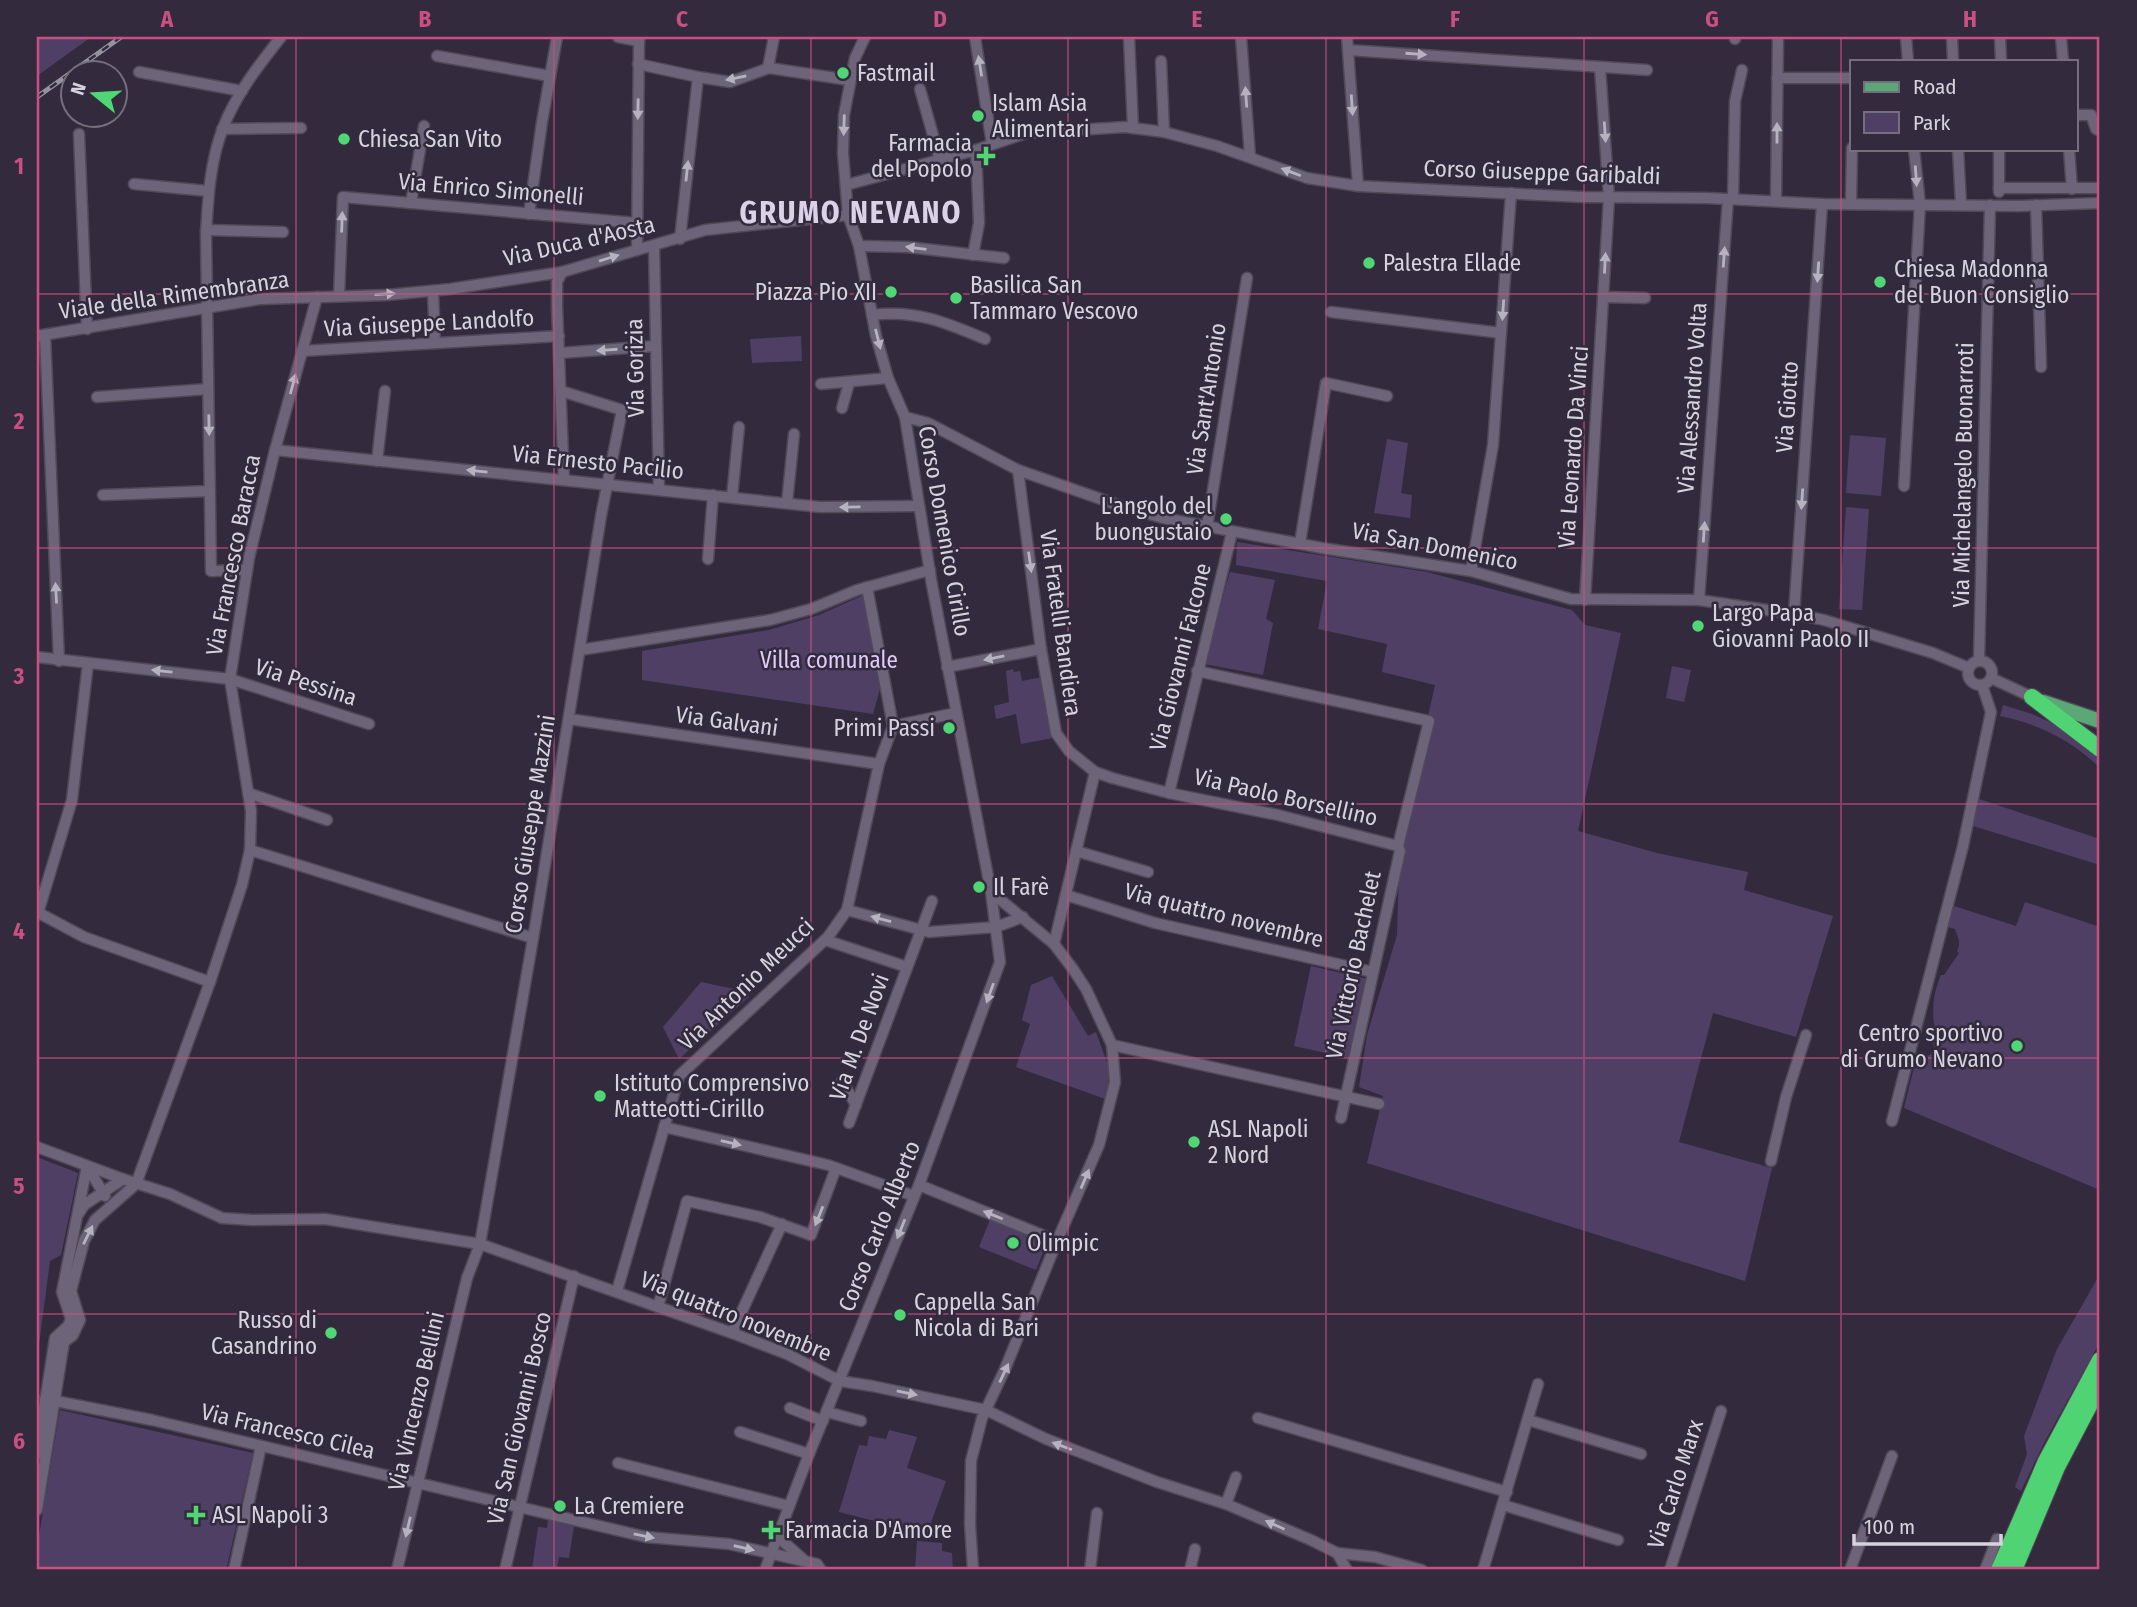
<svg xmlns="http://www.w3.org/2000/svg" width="2137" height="1607" viewBox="0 0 2137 1607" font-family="'Fira Sans Condensed',sans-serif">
<rect width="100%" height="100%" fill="#332b3d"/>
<!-- green -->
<g fill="#503f65">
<path d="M37,37H91L37,76Z"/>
<path d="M801,336L802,361L752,363L750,339Z"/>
<path d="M1850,435L1886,438L1881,496L1846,493Z"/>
<path d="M1387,439L1408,443L1401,493L1412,495L1410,518L1374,513Z"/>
<path d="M1846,507L1869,509L1862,610L1839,609Z"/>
<path d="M1237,542L1427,572L1572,610L1585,625L1621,633L1578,831L1657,853L1748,872L1744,890L1833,916L1796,1037L1713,1013L1679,1142L1772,1168L1745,1281L1367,1163L1383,1096L1359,1087L1367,1035L1397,935L1400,842L1435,685L1382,672L1387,644L1318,629L1327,581L1236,565Z"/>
<path d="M1230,572L1275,580L1266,619L1273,623L1263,675L1204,664Z"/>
<path d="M866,594L880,689L873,714L642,680V651L769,630L819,615Z"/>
<path d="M1672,666L1691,670L1684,702L1666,698Z"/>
<path d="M1013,669L1014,672L1020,671L1022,681L1043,677L1044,704L1053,738L1021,744L1016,714L996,719L994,706L1009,702L1006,671Z"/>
<path d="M2003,705L2032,714L2059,726L2100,755V768C2071,740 2039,724 2000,716Z"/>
<path d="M1979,799L2100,839V865L1973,826Z"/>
<path d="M2025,902L2100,927V1190L1904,1108L1916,1059L1930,1055L1934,1048L1933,1040L1937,1038C1931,1016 1932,996 1941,975H1944L1959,953L1957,951C1962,941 1957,937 1955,929L1948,927L1954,906L2016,926Z"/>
<path d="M1311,966L1367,979L1349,1058L1294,1046Z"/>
<path d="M1052,976L1088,1036L1096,1032L1109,1068L1108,1100L1016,1067L1030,1024L1022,1020L1031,985Z"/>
<path d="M701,982L748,992L749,997L679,1059L663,1027Z"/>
<path d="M37,1157L78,1173L61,1255L50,1261L37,1360Z"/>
<path d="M991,1217L1048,1240L1036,1270L979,1247Z"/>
<path d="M2100,1274V1342L2045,1441L2021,1491L2015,1487L2027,1454L2024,1436L2057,1349Z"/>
<path d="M60,1410L253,1453L226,1570H37V1548Z"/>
<path d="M889,1430L917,1437L907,1468L946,1481L927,1534L839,1512L859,1445L867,1446L869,1436L886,1439Z"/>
<path d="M548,1519L574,1526L569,1558L559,1557L557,1570H535L532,1569L538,1527L547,1528Z"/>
<path d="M917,1541L942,1543V1551L952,1553L953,1570H915Z"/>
</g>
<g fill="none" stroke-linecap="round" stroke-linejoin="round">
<!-- minor casing -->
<g stroke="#504957" stroke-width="13">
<g id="minor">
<path d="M618,37L639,41"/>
<path d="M975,37L992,144"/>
<path d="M1129,37L1133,128"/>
<path d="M1241,37L1250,156"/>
<path d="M1347,37L1358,186"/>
<path d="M1735,37V39"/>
<path d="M1906,37L1908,61"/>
<path d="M1952,37L1953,61"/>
<path d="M2000,37L2001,61"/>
<path d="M2061,37L2063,61"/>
<path d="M1348,50L1647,70"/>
<path d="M437,56L550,76"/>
<path d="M1161,61L1164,132"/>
<path d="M638,64L698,77L680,239"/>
<path d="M768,68L774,37"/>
<path d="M139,72L242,91"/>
<path d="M698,77L730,82L769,68L849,80"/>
<path d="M1777,78H1852"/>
<path d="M920,89L940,160"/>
<path d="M2076,115H2091L2096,129L2100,131"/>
<path d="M222,129L301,128"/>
<path d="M79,134L87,329"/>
<path d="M1958,149L1961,205"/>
<path d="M2069,149L2072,189"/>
<path d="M134,184L208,191"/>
<path d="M846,185L976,150L1026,133L1125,127L1164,132L1217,146L1307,178L1358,186L1582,197L1707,198L1822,204L2019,206L2100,203"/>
<path d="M1999,188H2100"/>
<path d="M1999,192V149"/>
<path d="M1733,199L1735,101L1742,70"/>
<path d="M1776,201L1778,37"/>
<path d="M411,203L424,126"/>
<path d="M1851,204L1852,148"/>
<path d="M2036,205L2041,367"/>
<path d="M529,214L542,122L557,37"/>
<path d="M206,230L283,232"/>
<path d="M654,246L659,490"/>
<path d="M859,246L907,247L1004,258"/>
<path d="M637,250L639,37"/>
<path d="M973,255L979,223L976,150"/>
<path d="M562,272L557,282V307L564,480"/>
<path d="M433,291L435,343"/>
<path d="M339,296L343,197L636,223"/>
<path d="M1603,297L1645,298"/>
<path d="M1331,312L1501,333"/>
<path d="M872,315C915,309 947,323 985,339"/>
<path d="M45,335L59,661"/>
<path d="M37,336L260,299L387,295L450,289L562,272L705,230L848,215"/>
<path d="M302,351L559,336"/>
<path d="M560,353L655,346"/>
<path d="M821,384L888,378"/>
<path d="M97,397L208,389"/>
<path d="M842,408L849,383"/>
<path d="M905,417L928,423L1018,470L1115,504L1163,518L1322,548L1471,571L1571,599L1699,600L1794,614L1824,620L1933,653L1969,668"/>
<path d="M275,450L820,507L918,506"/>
<path d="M377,461L385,391"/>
<path d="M1018,470L1041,649L1056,733L1069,751L1095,772L1112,778L1169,793L1278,815L1398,846L1400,851L1341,1118"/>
<path d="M1904,486L1920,204L1914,149"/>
<path d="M103,495L210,491"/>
<path d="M732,497L739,427"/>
<path d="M787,503L794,434"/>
<path d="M1207,527L1247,278"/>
<path d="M1300,543L1326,383L1387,396"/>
<path d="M708,559L713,495"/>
<path d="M247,570L211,571L206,234C208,199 210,161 223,128C236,94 259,65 281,37"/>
<path d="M1471,571L1493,445L1511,193"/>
<path d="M867,587L893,726"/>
<path d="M1585,600L1609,198L1600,67"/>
<path d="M1699,600L1728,199"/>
<path d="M1794,614L1822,204"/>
<path d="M580,650L770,620L811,609L857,590L930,570"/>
<path d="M37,657L230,679L369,724"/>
<path d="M1979,661L1990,205"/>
<circle cx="1980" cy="673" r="12"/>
<path d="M947,667L1041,649"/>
<path d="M1197,671L1429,721L1398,846"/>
<path d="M1991,678L2032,697"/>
<path d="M569,719L879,764"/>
<path d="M893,726L956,713"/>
<path d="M248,793L327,820"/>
<path d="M1169,793L1232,532"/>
<path d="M250,850L533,938"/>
<path d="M1076,851L1148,872"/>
<path d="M1066,895L1155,923L1373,972"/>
<path d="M847,910L929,932L996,927L1023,917"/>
<path d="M37,912L84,937L210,982"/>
<path d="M38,913L72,800L88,663"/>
<path d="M825,940L907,967"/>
<path d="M1054,944L1095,772"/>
<path d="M1112,1045L1379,1104"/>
<path d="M842,1081L856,1105"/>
<path d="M1892,1121L1963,846L1991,712L1982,685"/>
<path d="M849,1123L932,901"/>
<path d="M664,1127L828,1165L914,1196"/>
<path d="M37,1147L123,1179L170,1194L222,1218L252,1220L325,1219L480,1244L732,1333L787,1354L840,1381L872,1386L986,1410L1046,1439L1157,1482L1226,1504L1311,1540L1337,1553L1347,1570"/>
<path d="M1771,1161L1786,1097L1806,1035"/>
<path d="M87,1166L105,1196"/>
<path d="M919,1185L1057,1241"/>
<path d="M79,1213L84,1205L123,1179"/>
<path d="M617,1291L679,1076L828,937L847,910L879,764L893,726"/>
<path d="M658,1307L687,1201L760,1217L811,1235L836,1168"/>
<path d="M732,1333L782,1224"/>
<path d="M45,1399L152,1420L646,1537L729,1544L817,1564L821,1570"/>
<path d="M790,1408L823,1421"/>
<path d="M827,1412L861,1421"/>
<path d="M1258,1418L1507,1492"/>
<path d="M1528,1420L1641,1454"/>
<path d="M740,1432L809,1454"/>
<path d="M37,1454L55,1338L68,1326L71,1319L62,1292L87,1166"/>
<path d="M618,1463L789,1506"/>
<path d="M1226,1504L1236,1477"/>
<path d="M1503,1505L1618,1540"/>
<path d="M37,1510L64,1342L73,1335L80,1320L71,1291L84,1241L95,1220L136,1184L210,982L242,885L250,850L251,811L230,679L249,558L275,450L317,297"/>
<path d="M777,1536L805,1561"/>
<path d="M1337,1553L1375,1557L1422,1570"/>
<path d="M234,1570L261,1446"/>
<path d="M397,1570L467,1278L480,1244L535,927L601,516L622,410L561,391"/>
<path d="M505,1570L574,1276"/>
<path d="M765,1570L809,1454L919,1185L1000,962L991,892L932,585L905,417L888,378L876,336L859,246L848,215L843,153L844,115L855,58L865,37"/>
<path d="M973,1570L970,1524L971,1461L982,1418L1005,1369L1057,1241L1099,1145L1115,1082L1112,1045L1086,989L1073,969L1054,944L991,892"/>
<path d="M1090,1570L1097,1513"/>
<path d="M1190,1570L1195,1549"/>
<path d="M1483,1570L1538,1384"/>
<path d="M1670,1570L1721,1411"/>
<path d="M1850,1570L1892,1456"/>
<path d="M1985,1570L1997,1539"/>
</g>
</g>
<!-- major casing -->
<g stroke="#504957" stroke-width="17">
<path id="major" d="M2043,702L2100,721"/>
</g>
<!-- highway casing -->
<g stroke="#504957" stroke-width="18">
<g id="highway">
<path d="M2032,697L2100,749"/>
<path d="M1999,1570L2046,1461L2100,1360"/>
<path d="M2014,1570L2057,1467L2100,1385"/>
</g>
</g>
<!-- minor -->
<use href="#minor" stroke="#6d6479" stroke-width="10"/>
<!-- major -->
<use href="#major" stroke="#5ba775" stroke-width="14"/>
<!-- highway -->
<use href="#highway" stroke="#4fd373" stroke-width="16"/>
<!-- rail casing -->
<g stroke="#9792a0" stroke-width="5">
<path id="rail" d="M37,97L121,37"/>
</g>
<!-- rail -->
<use href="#rail" stroke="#332b3d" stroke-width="2.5" stroke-dasharray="8" stroke-linecap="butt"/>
</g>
<!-- one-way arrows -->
<defs><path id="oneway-solid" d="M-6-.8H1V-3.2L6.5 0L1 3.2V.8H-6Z" transform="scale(1.75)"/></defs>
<g fill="#b7b2c0">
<use href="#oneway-solid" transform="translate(1416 54) rotate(4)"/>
<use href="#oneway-solid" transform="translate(980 66) rotate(-99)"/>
<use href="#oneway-solid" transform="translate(736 78) rotate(168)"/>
<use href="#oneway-solid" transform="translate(1246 97) rotate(-94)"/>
<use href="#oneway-solid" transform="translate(1352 105) rotate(86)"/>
<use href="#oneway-solid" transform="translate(638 109) rotate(91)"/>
<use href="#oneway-solid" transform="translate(844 125) rotate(92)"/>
<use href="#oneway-solid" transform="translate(1605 132) rotate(86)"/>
<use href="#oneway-solid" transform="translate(1777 133) rotate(-90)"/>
<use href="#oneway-solid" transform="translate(687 171) rotate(-84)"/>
<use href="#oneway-solid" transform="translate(1291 172) rotate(-159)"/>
<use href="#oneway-solid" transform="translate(1916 176) rotate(86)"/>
<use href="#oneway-solid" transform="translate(342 222) rotate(-88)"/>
<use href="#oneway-solid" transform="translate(916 248) rotate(-173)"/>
<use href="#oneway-solid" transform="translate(1724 257) rotate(-86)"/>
<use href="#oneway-solid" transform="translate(609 258) rotate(-17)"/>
<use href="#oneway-solid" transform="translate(1605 263) rotate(-87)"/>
<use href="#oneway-solid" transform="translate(1818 272) rotate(94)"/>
<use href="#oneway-solid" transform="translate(385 294) rotate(-3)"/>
<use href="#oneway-solid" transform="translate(1503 310) rotate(94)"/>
<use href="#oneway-solid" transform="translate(878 339) rotate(76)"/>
<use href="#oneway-solid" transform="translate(607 350) rotate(176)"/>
<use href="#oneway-solid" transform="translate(293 384) rotate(-75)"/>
<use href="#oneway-solid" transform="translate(209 425) rotate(89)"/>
<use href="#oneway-solid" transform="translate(477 471) rotate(-174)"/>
<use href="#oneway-solid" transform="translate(1802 499) rotate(94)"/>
<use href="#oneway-solid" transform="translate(850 507) rotate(179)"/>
<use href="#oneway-solid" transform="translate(1704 532) rotate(-86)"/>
<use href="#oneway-solid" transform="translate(1030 562) rotate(82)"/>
<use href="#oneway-solid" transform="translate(56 593) rotate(-93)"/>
<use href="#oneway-solid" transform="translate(994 658) rotate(169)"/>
<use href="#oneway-solid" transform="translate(162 671) rotate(-174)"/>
<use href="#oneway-solid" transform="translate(881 919) rotate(-165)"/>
<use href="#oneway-solid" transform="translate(990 993) rotate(110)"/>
<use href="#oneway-solid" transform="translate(731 1143) rotate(13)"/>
<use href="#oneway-solid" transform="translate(1085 1179) rotate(-67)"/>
<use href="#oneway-solid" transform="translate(993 1215) rotate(-158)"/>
<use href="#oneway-solid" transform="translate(819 1216) rotate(112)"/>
<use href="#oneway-solid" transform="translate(901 1229) rotate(112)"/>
<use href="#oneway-solid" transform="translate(88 1235) rotate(-64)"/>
<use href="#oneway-solid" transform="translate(1004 1373) rotate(-65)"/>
<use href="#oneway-solid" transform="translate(907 1393) rotate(12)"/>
<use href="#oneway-solid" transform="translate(1062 1446) rotate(-159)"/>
<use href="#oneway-solid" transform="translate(1275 1525) rotate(-156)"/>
<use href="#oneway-solid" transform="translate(408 1527) rotate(103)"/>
<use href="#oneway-solid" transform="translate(644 1536) rotate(11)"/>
<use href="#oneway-solid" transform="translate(744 1548) rotate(13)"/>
</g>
<!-- grid -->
<path fill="none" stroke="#c85082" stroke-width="2" stroke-opacity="0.55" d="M296,37V1570M554,37V1570M811,37V1570M1068,37V1570M1326,37V1570M1584,37V1570M1841,37V1570M37,294H2100M37,548H2100M37,804H2100M37,1058H2100M37,1314H2100"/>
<!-- markers -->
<g fill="#50d674" stroke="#332b3d" stroke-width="2.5">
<circle cx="843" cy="73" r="7"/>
<circle cx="978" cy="116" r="7"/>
<circle cx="344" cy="139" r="7"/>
<path d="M982.5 145.5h7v7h7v7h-7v7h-7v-7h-7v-7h7z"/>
<circle cx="1369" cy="263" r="7"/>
<circle cx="1880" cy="282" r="7"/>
<circle cx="891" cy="292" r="7"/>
<circle cx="956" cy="298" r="7"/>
<circle cx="1226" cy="519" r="7"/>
<circle cx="1698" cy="626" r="7"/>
<circle cx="949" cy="728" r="7"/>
<circle cx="979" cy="887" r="7"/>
<circle cx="2017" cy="1046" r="7"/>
<circle cx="600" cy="1096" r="7"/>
<circle cx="1194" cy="1142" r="7"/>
<circle cx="1013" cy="1243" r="7"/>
<circle cx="900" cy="1315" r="7"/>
<circle cx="331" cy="1333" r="7"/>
<circle cx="560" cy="1506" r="7"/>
<path d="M192.5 1504.5h7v7h7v7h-7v7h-7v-7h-7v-7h7z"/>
<path d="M767.5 1519.5h7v7h7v7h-7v7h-7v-7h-7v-7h7z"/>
</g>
<g text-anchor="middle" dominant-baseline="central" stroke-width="5" stroke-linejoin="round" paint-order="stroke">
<!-- poi labels -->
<g font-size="23" fill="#d7d3de" stroke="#332b3d" text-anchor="start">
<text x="857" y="73">Fastmail</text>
<text x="992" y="103">Islam Asia<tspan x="992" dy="26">Alimentari</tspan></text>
<text x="358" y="139">Chiesa San Vito</text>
<text x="972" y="143" text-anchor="end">Farmacia<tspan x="972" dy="26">del Popolo</tspan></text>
<text x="1383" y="263">Palestra Ellade</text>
<text x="1894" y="269">Chiesa Madonna<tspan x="1894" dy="26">del Buon Consiglio</tspan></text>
<text x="970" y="285">Basilica San<tspan x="970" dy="26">Tammaro Vescovo</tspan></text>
<text x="877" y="292" text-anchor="end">Piazza Pio XII</text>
<text x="1212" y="506" text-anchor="end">L'angolo del<tspan x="1212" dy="26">buongustaio</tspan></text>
<text x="1712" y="613">Largo Papa<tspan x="1712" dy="26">Giovanni Paolo II</tspan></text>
<text x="935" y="728" text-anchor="end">Primi Passi</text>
<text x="993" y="887">Il Farè</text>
<text x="2003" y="1033" text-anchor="end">Centro sportivo<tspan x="2003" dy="26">di Grumo Nevano</tspan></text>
<text x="614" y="1083">Istituto Comprensivo<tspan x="614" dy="26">Matteotti-Cirillo</tspan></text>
<text x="1208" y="1129">ASL Napoli<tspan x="1208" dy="26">2 Nord</tspan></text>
<text x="1027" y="1243">Olimpic</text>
<text x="914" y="1302">Cappella San<tspan x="914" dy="26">Nicola di Bari</tspan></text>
<text x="317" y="1320" text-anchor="end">Russo di<tspan x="317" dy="26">Casandrino</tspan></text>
<text x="574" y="1506">La Cremiere</text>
<text x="212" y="1515">ASL Napoli 3</text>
<text x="785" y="1530">Farmacia D'Amore</text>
</g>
<!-- street labels -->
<g font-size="23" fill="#d7d3de" stroke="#332b3d">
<text transform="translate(1542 172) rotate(2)">Corso Giuseppe Garibaldi</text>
<text transform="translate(491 189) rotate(5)">Via Enrico Simonelli</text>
<text transform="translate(579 241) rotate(-13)">Via Duca d'Aosta</text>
<text transform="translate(174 295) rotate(-8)">Viale della Rimembranza</text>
<text transform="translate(429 323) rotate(-3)">Via Giuseppe Landolfo</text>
<text transform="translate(635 368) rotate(-91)">Via Gorizia</text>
<text transform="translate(1692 398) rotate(-86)">Via Alessandro Volta</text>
<text transform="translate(1206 399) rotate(-81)">Via Sant'Antonio</text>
<text transform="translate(1787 407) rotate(-86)">Via Giotto</text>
<text transform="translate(1573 447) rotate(-86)">Via Leonardo Da Vinci</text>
<text transform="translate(598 462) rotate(6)">Via Ernesto Pacilio</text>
<text transform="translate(1963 475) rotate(-89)">Via Michelangelo Buonarroti</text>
<text transform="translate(945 531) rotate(80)">Corso Domenico Cirillo</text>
<text transform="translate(1435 546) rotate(11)">Via San Domenico</text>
<text transform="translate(233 555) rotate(-79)">Via Francesco Baracca</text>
<text transform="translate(1061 623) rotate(82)">Via Fratelli Bandiera</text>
<text transform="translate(1180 657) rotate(-76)">Via Giovanni Falcone</text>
<text transform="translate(306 682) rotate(18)">Via Pessina</text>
<text transform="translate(727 721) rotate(8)">Via Galvani</text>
<text transform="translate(1286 797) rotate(13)">Via Paolo Borsellino</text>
<text transform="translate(530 824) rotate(-81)">Corso Giuseppe Mazzini</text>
<text transform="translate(1224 915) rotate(14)">Via quattro novembre</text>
<text transform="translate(1353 965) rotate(-78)">Via Vittorio Bachelet</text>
<text transform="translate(746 984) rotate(-44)">Via Antonio Meucci</text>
<text transform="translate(859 1037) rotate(-70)">Via M. De Novi</text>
<text transform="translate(879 1226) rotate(-68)">Corso Carlo Alberto</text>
<text transform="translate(736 1316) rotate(22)">Via quattro novembre</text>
<text transform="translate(416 1401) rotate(-77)">Via Vincenzo Bellini</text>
<text transform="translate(519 1418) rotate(-77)">Via San Giovanni Bosco</text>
<text transform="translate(288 1431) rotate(13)">Via Francesco Cilea</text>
<text transform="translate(1675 1484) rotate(-72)">Via Carlo Marx</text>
</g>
<!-- park labels -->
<g font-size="23" fill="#dfcbfa" stroke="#332b3d">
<text x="829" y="660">Villa comunale</text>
</g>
<!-- district labels -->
<g font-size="30" font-weight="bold" letter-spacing="2" fill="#dbd1e8" stroke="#332b3d">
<text x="851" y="213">GRUMO NEVANO</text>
</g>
</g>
<!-- border -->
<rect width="2137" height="1607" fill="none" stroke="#332b3d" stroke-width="77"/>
<!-- legend -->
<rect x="1850" y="60" width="228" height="91" fill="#332b3d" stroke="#756e7d" stroke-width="2"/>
<rect x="1864" y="82" width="35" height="10" fill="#5ba775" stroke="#756e7d" stroke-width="2"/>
<text x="1913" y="94" font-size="21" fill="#d7d3de">Road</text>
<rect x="1864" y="112" width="35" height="21" fill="#503f65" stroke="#756e7d" stroke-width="2"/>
<text x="1913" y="130" font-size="21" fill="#d7d3de">Park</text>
<!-- north arrow -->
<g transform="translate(94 94) rotate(288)"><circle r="33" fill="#332b3d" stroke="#756e7d" stroke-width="2"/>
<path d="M0-5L12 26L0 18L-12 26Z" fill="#50d674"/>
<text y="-10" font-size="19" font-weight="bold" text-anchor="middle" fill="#d7d3de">N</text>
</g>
<!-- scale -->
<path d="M1854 1534v10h147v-10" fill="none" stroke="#d7d3de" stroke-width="3.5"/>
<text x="1864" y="1534" font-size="21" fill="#d7d3de" stroke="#332b3d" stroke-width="5" paint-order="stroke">100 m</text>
<rect x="38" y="38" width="2060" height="1530" fill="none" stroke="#c85082" stroke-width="2.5"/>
<g font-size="23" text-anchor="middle" font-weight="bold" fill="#c85082">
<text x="167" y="27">A</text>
<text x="425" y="27">B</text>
<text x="682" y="27">C</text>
<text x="940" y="27">D</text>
<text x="1197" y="27">E</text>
<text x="1455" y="27">F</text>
<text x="1712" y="27">G</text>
<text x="1970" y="27">H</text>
<text x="19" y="174">1</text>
<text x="19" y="429">2</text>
<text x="19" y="684">3</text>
<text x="19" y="939">4</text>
<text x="19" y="1194">5</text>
<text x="19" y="1449">6</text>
</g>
</svg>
